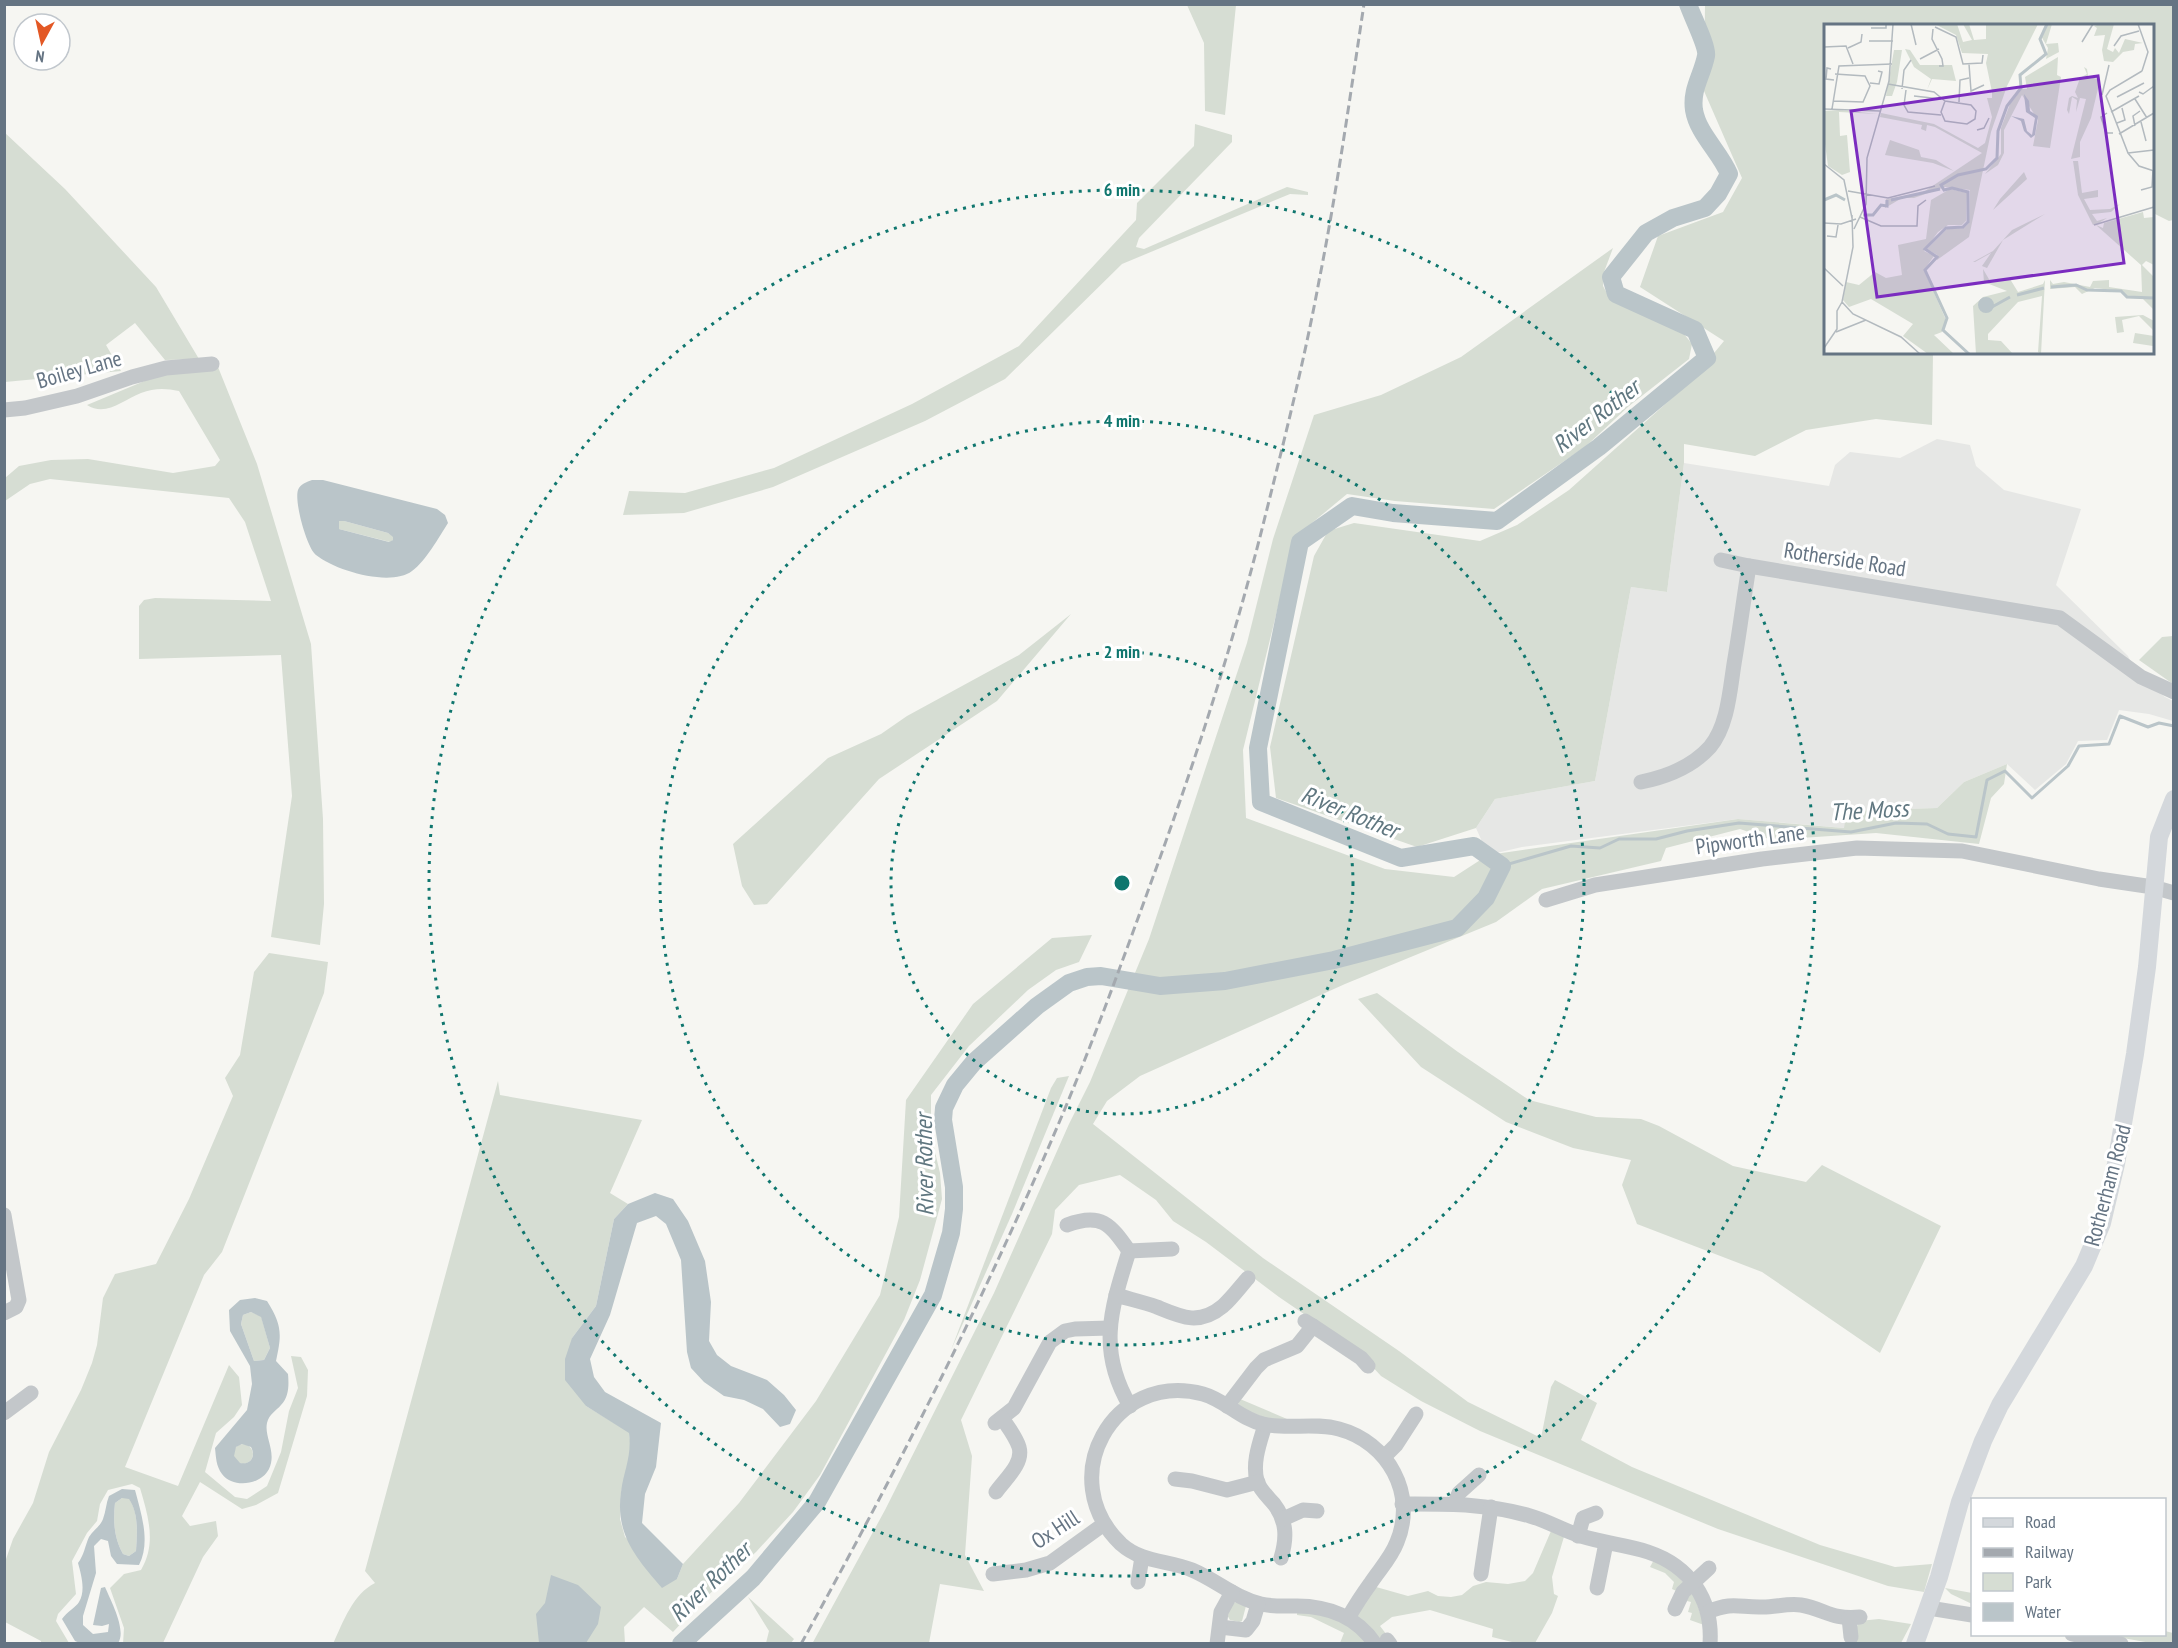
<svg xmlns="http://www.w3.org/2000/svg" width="2178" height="1648" viewBox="0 0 2178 1648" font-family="'PT Sans Narrow',sans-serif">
<rect width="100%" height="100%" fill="#f6f6f2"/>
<!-- built -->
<path fill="#e6e7e5" d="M1937,439L1970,445L1976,466L2004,490L2081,509L2056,585L2128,656L2137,675L2165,697L2173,701V721L2149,714L2119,710L2107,740L2078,741L2066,764L2035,790L2007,764L1964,782L1937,808L1848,811L1845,828L1738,819L1522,847L1488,855L1476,828L1495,799L1595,781L1631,587L1667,592L1684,463L1829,486L1835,465L1850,452L1900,458Z"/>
<!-- green -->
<g fill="#d6ddd3">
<path d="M1187,5H1236L1225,115L1205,111L1204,43Z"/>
<path d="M1705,5H2173V220L2169,221L2153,213L2152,26H1826V352L1933,353L1932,425L1876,419L1806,430L1755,456L1684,444V463L1667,592L1631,587L1595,781L1495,799L1476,828L1417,847L1276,798L1270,747L1314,556L1328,531L1354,523L1480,541L1517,525L1569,490L1690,382L1724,341L1640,287L1658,236L1723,212L1742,178L1704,91Z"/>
<path d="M1195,124L1232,135V142L1139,238L1136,247L1144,249L1287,187L1308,192V195L1290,194L1122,264L1005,379L925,421L773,487L684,513L623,515L629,491L685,493L774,468L912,404L1019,346L1136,220L1137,203L1194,146Z"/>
<path d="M4,132L65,189L156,287L199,359L165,360L135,323L106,345L121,371L5,382Z"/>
<path d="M1613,248L1604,272L1603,286L1610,299L1684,334L1692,344L1689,359L1629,406L1585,447L1494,509L1395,501L1347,494L1295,537L1243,750L1246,818L1385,869L1454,877L1488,855L1738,819L1844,828L1847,811L1937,808L1964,782L2007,764L2004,784L1991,798L1979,844L1876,833L1772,840L1740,829L1666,848L1661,861L1542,889L1496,922L1345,984L1140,1076L1107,1101L1093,1124L1263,1258L1399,1351L1468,1402L1541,1438L1551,1387L1555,1380L1597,1403L1581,1440L1632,1467L1820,1545L1895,1567L1932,1564L1924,1592L1888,1586L1718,1529L1480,1431L1421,1401L1381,1376L1358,1351L1279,1297L1206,1242L1173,1221L1156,1200L1120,1175L1079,1185L1055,1210L1052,1234L961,1420L972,1456L965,1555L984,1591L940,1584L929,1643L812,1644L885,1510L994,1293L1069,1124L1090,1082L1149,939L1247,643L1273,539L1314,415L1381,395L1461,357Z"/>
<path d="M218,367L257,464L311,644L323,819L324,904L320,945L271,937L292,796L281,655L139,659V606L144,600L155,598L271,601L245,522L229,498L50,479L30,484L5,501V478L19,466L51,460L88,459L173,473L215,466L220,460L179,391C165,388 154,388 141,393C123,400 106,417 87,405L166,372Z"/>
<path d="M339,521H344L388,533L394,537L393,540L390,542L339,529Z"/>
<path d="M1071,614L997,701L879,779L767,904L754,905L742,886L733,844L828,758L881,734L907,716L1019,655Z"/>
<path d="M2173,636V684L2139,660L2162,637Z"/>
<path d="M1092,935L1079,962L1056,970L1028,990L969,1046L931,1095V1135L940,1173L942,1199L920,1280L904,1320L820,1475L793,1512L756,1552L705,1598L673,1632L644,1607L624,1627L625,1643L333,1644C343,1622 353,1594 375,1583L365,1571L498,1081L500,1095L642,1120L610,1193L628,1204L614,1219L596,1306L572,1338L586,1406L629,1432L631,1449L621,1493L620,1519L625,1537L677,1579L683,1564L739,1503L816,1401L880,1295L899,1217L906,1100L973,1004L1052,938Z"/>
<path d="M269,953L328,962L324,993L222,1252L204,1275L125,1467L178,1486L229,1365L239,1377L242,1405L234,1417L216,1433L205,1472L235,1497L247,1499L267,1486L281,1452L289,1411L298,1388L291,1356L301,1357L308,1370L307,1396L278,1493L256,1505L242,1509L200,1482L182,1516L190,1526L216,1521L218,1536L203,1557L163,1643L123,1644L124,1628L110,1588L124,1574L141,1570C157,1543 148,1516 140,1488L132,1484L108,1490L100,1504L97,1521L87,1533L72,1561L76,1594L58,1614L56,1621L69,1643H41V1641L5,1622V1562L13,1539L33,1503L49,1452L81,1390L92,1363L97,1345L103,1298L115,1274L156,1264L189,1199L233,1096L225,1078L240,1055L254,972Z"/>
<path d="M1377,993L1458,1052L1529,1100L1596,1117L1641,1119L1659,1126L1733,1166L1806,1182L1822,1165L1941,1226L1880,1353L1762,1272L1637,1224L1622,1185L1631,1160L1573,1148L1506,1122L1421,1067L1358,999Z"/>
<path d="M1069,1076L1012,1214L951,1350L1051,1088L1057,1078Z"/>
<path d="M251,1312L261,1316L270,1348L264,1360L254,1361L241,1324L243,1315Z"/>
<path d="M1240,1399L1287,1419L1271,1420L1240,1408L1238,1404Z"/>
<circle cx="243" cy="1454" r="10"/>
<path d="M122,1498H129C139,1514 137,1533 136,1551L129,1556L123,1554C114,1538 113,1521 115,1503Z"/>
<path d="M1566,1530L1552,1577L1554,1594L1558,1596L1552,1613L1535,1643H1516L1492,1637L1493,1629L1430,1610L1392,1617L1380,1626L1393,1643H1375L1348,1618L1369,1585L1408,1596L1428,1591L1438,1596L1451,1597L1462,1595L1473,1586L1486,1582L1508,1584L1525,1581L1533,1573L1551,1531Z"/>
<path d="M1655,1558L1667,1565L1694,1594L1704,1625L1690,1620L1692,1613L1688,1612L1691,1602L1687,1601L1688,1596L1672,1589L1674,1582L1665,1573L1650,1567Z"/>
<path d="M1945,1588L1972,1593V1604L1951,1594Z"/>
<path d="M748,1597L794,1639L791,1643H766L769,1631Z"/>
<path d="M1238,1602L1246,1606L1242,1621L1239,1622L1230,1620L1227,1615L1232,1603Z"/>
<path d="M1297,1611H1308L1345,1622L1368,1643H1340L1344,1633L1311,1617L1297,1615Z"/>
<path d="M1879,1619L1911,1624L1901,1643L1851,1644L1859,1621Z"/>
<path d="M2165,1631L2173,1633V1643H2151L2106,1635L2164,1634Z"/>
</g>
<!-- water -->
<g fill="#bac5c9" fill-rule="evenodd">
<path d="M312,480H323L437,509L445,515L448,523C439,537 426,561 412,571C391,587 336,571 316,555C307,548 294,502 298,490C300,484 307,482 312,480ZM339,521H344L388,533L393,537V540L389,542L339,529Z"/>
<path d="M655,1193L673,1199L688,1221L705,1261L711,1302L709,1341L717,1355L731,1366L767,1380L784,1395L796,1410L790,1424L780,1427L763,1409L744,1400L724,1396L704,1382L691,1368L687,1352L681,1260L666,1224L656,1216L637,1223L610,1315L590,1359L594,1377L605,1392L661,1423L656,1467L645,1494L642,1523L683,1564L677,1579L662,1588C636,1558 615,1534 621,1492C624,1469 632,1457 629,1433L586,1406L565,1380V1359L572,1338L596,1306L614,1219L628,1204Z"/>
<path d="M255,1298L267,1301C282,1325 282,1334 276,1361L288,1374C289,1385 289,1397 281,1405C276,1411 269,1414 267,1423C264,1437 277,1452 269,1469C261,1485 233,1489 222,1474C216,1466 216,1457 215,1448L247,1410L252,1384L250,1366L230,1331L229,1310L240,1300ZM251,1312L261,1317L270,1348L264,1360L254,1361L241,1324L243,1315ZM242,1444L251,1447C256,1456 251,1465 240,1463L234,1456L236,1447Z"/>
<path d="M122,1489L135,1490C141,1513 151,1542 139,1565L117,1564L111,1556L108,1541L101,1539L94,1546L96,1573L83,1616V1625L93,1634L108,1632L109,1624L102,1626L93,1625L101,1588L105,1587C111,1601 127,1631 118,1643H80L75,1641L62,1619C67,1612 76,1607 79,1602C86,1591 81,1574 78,1563C84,1555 85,1546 89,1537C93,1530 100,1527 103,1519C106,1511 106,1503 109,1496ZM122,1498L129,1499C139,1514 137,1533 136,1551L129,1556L123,1554C114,1538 113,1521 115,1503Z"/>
<path d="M551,1575L578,1585L601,1607L598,1624L586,1643H539L536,1614L545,1603Z"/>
</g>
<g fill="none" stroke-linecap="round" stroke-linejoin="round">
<!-- stream -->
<path stroke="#bac5c9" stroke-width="3" d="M1502,866L1571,846L1600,848L1619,839H1656L1687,831L1739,823L1851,832L1896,823L1927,824L1948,834L1976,837L1987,780L2005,771L2032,798L2068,766L2079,746L2109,744L2120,716L2148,727L2159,723L2174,726"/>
<!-- river -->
<path stroke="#bac5c9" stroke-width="18" d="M681,1644L753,1578L817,1502L933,1295L951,1233L954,1209V1187L943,1120L944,1108L955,1085L974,1062L1037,1006L1069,983L1087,977L1101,976L1160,986L1225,981L1334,960L1457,928L1486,898L1502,866L1474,846L1401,858L1261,802L1258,748L1300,542L1352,506L1393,513L1497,521L1599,447L1707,358L1695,330L1616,294L1611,277L1646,233L1673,218L1705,208L1718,194L1729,174C1720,152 1698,134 1694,110C1691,89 1702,76 1706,56C1708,47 1692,16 1688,4"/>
<!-- minor -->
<g stroke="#c3c7ca" stroke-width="15">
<path d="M4,410L25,408L77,396L132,377L166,368L212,364"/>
<path d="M1721,560L1749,566"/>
<path d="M1641,782C1666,777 1692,767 1710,747C1729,724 1730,686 1735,658C1740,628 1744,597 1749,566L2060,618L2141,677L2174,692"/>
<path d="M1546,900L1595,885L1762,859L1857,848L1962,851L2099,879L2153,887L2174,893"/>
<path d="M4,1215L19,1300L16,1307L4,1313"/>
<path d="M1067,1225C1101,1212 1110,1224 1129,1251"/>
<path d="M1129,1251C1111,1309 1097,1350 1130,1406"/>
<path d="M1129,1251L1172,1249"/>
<path d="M1116,1295C1129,1299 1143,1302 1157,1307C1181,1317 1199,1326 1223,1306C1232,1298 1240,1287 1248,1278"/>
<path d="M1313,1326L1361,1358L1368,1366"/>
<path d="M1227,1406L1256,1368L1264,1360L1297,1346L1313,1326L1305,1321"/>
<path d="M4,1413L31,1393"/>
<path d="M995,1423L1014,1408L1050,1342L1065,1331L1075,1329L1110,1328"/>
<path d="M1265,1425C1260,1442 1252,1462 1257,1481C1260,1490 1268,1497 1274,1504C1287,1521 1287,1538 1281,1558"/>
<path d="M1385,1456L1396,1445L1416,1414"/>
<path d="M1175,1479L1192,1481L1227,1490L1258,1482"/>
<path d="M996,1492C1004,1480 1024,1464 1019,1447C1016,1437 1008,1427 1002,1418"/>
<path d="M1455,1503L1459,1493L1479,1475"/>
<path d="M1402,1504C1447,1504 1486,1503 1530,1516C1548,1521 1564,1531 1581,1536C1603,1543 1627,1545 1648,1552C1690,1566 1713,1600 1710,1644"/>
<path d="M1283,1519L1303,1510L1317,1511"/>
<path d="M1578,1536L1583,1518L1596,1513"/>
<path d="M993,1574L1026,1570L1050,1563L1104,1524"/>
<path d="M1481,1574L1491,1507"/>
<path d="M1138,1582L1142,1557"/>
<path d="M1597,1588L1606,1543"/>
<path d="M1929,1608L1972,1615"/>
<path d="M1675,1609L1683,1592L1709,1568"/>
<path d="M1708,1612C1733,1601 1740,1608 1763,1607C1776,1607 1788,1603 1801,1605C1825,1609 1831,1620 1860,1617"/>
<path d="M1348,1618C1355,1606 1362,1595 1370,1584C1379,1570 1391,1558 1397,1542C1417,1494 1388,1442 1339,1429C1314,1422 1288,1430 1263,1424C1240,1419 1225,1400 1203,1394C1113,1370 1053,1479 1121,1544C1142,1563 1168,1560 1192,1570C1216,1580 1235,1598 1261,1604C1273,1607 1284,1606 1297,1606C1328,1606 1357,1617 1375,1644"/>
<path d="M1849,1618L1851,1637"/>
<path d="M1220,1627L1246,1630L1253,1621L1258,1604"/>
<path d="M2072,1634L2121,1644"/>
<path d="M1387,1640L1390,1644"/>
<path d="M1217,1644L1221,1612L1232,1592"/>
</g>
<!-- major -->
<path stroke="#d4d8dc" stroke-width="18" d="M1915,1644L1939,1577L1960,1502L1983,1441L2000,1405L2084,1266L2102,1223L2116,1164L2135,1054L2147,967L2159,837L2174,799"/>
<!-- rail -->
<path stroke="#a4a9af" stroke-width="3" stroke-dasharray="9 4.5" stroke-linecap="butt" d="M801,1644C896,1472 985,1298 1061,1118C1093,1042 1121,965 1149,888C1193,768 1233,645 1264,521C1284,441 1304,362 1319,281C1337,190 1350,97 1364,4"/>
</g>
<!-- distance rings -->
<g fill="none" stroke="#0f766e" stroke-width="3" stroke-dasharray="3 6">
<circle cx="1122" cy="883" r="231"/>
<circle cx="1122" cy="883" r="462"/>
<circle cx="1122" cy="883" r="693"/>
</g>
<g text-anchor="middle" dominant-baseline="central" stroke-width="6" stroke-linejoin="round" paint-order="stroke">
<!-- street labels -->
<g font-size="22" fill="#657483" stroke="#fff">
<text transform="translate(79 369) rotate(-16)">Boiley Lane</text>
<text transform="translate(1845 559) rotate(9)">Rotherside Road</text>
<text transform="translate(1750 839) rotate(-8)">Pipworth Lane</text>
<text transform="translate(2107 1185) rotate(-75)">Rotherham Road</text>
<text transform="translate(1055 1529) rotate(-33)">Ox Hill</text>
</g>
<!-- water labels -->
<g font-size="24" font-style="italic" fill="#607780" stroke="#fff">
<text transform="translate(1596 416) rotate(-38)">River Rother</text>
<text transform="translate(1869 810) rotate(-3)">The Moss</text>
<text transform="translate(1350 812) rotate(22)">River Rother</text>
<text transform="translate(924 1165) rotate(-91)">River Rother</text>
<text transform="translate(710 1582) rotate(-44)">River Rother</text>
</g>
</g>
<!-- overview -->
<g transform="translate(1824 24)">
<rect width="330" height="330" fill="#f6f6f2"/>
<path d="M111,0H133L139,18L148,16L139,0H145L150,16L162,15V0H214L183,62L167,108L145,213L113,236V231L103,225L123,205L140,204L145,199L146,166L121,163L90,174H78L61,184L62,175L98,169L158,129L111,103L103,101L102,107L97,105L98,101L56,93L57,89L110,100L154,124L161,119L168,93L163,74H168V68L162,39L164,30L138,29L132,11ZM224,0H228L222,20L234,19L235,28L222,35L224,24L217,12ZM276,0H290L283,25L289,28L291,24L295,29L301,15L319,19L311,20L310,26L299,28L289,38L280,37L278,26L281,11L270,12L273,4L270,2ZM81,25L86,26L96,41H128L132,57L108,55L103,66L107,55L90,43ZM70,26H78L73,58L68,72H62ZM234,33L233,51L237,53L226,124L209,122L214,96L198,71L180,106V129L174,141L161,150L177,130V104L186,80L198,65H203L201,53ZM260,43L263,45L264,52L276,56L267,94L256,118V133L247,135L262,75L256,74L252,88L253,76L248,73L245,90L243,86L245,74L248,72L254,74L251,68L256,54L263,50ZM15,86L54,90L15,88L16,112L23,111L26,148L18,151L4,142L0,113V87ZM66,116L95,126L97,133L112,136L130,147L109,139L61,131ZM249,137H254L258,169L274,166V173L260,175L266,186L286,185L296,180L287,188L268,190L273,197L283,194L275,199L269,201L254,171ZM200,148L203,155L169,186L176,175ZM126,165L143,169L142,197L138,201H124L114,208L100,227L110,232L100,246L122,296L118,308L110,311L130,330H104L79,312L89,300L47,275L25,283L19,276L22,258L35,261L51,248L62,254L78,251L74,221L102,215L107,176ZM319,188L320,194L330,193V241L322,237L318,241L330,253V286L319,275L303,273L297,267L271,264L258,270L251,263L226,265V256L229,260L240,258L266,263L269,257L285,256V263L318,268L317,241L272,201L279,204L280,199ZM221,190L179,216L163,244L158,242L167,229L151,238H149L169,227L188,206ZM159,245L166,257L186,255L194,268L219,260L221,256L217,330L214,328L218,272L194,278L164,310V316L177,317L189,330H152L149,282L159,273L183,267L160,258ZM319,291L330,297V307L315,292L298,296L300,308L293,309L291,293ZM311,309L330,312L329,322L309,319Z" fill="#d6ddd3"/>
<path d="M200,70L205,77L206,87L214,92L211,111L207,114L200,107L197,97L187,92L200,95L203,107L208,111L211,94L202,88ZM154 281a8 8 0 1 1 16 0a8 8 0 1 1-16 0Z" fill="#bac5c9"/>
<path fill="none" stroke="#bac5c9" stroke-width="3" d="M0,176L12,171L21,176M67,176L116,165M39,191H49L57,181L63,182V176M227,263L252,261L263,266L297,267L303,273L330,274M193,271L220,264M168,283L186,273M145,330L119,306L123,294L101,246L113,233L101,225L122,204L139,203L144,198V168L128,164L120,166L117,161L134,151L162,145L173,134L174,107L183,82L197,64L196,51L222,30L216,15L223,0"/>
<path fill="none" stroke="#b3babf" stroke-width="1.5" d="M87,0L92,21M314,0L324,28L318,47M111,3L132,13L139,40L158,39L159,31M47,4H62V0M109,5L108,15L118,35L119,42H115M45,17H69M258,18L269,0M290,22L297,12L315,7M0,23L22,22L29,40M24,24L37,18L38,10M96,35L115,25M145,40L147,67L160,61M7,45L3,44L2,55L10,56M318,47L286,66L282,72L304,129L315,142L330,147M46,59L55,60L58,48L54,47M64,60L110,68L121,77L147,81L152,87L151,95L143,100L121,97L117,88L121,77M78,65L80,46L87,36M82,66L80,81L84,88L117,91M315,68L319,70L330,62M278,71L285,41M90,72L117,75M293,73L320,59M311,75L323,94M9,77L39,78L46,62L41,52L11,50M135,78L136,56L145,54M0,85L56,87M8,85L15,42L68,40M287,88L315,72M283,89L277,93L282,109H289M317,98L322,117M293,99L301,96L298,84M311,102L309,92L316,87M153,106L160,104L165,94M295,110L330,89M304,129L330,126M0,140L20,156L28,194M317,166L328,163L329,146M24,167L64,174L111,162M28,191L29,223L18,278L29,290L77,313L96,330M36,193L57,202H93L94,182L102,176M0,199L17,200L32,195M270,201L330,183M30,205L42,180L43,134L65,57L69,0M3,212L12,213L14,201M0,244L19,262M12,308L42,296M0,324L13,305V287L18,278"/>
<path fill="#7b2cbf" fill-opacity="0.15" stroke="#7b2cbf" stroke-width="3" d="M274,52L300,239L53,273L27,87Z"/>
<rect width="330" height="330" fill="none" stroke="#657483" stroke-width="3"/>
</g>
<circle cx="1122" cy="883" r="9" fill="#0f766e" stroke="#fff" stroke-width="3"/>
<g font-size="18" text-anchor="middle" font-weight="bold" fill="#0f766e" stroke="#fff" stroke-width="6" stroke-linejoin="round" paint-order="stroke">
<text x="1122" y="196">6 min</text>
<text x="1122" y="427">4 min</text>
<text x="1122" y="658">2 min</text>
</g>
<!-- border -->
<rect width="2178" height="1648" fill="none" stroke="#657483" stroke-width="12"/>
<!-- legend -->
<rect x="1971" y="1498" width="195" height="138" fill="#ffffff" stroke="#c1c7cd" stroke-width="1.5"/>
<rect x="1983" y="1518" width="30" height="9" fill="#d4d8dc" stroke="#c1c7cd" stroke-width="1.5"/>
<text x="2025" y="1528" font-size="18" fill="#657483">Road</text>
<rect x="1983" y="1548" width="30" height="9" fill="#a4a9af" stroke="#c1c7cd" stroke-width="1.5"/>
<text x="2025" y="1558" font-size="18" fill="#657483">Railway</text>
<rect x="1983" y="1573" width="30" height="18" fill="#d6ddd3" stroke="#c1c7cd" stroke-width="1.5"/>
<text x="2025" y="1588" font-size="18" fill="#657483">Park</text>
<rect x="1983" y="1603" width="30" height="18" fill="#bac5c9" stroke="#c1c7cd" stroke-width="1.5"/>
<text x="2025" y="1618" font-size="18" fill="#657483">Water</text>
<!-- north arrow -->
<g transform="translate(42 42) rotate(188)"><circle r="28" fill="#ffffff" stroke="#c1c7cd" stroke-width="1.5"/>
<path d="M0-4.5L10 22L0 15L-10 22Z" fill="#e35825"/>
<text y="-9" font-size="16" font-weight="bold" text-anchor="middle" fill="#657483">N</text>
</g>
</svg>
